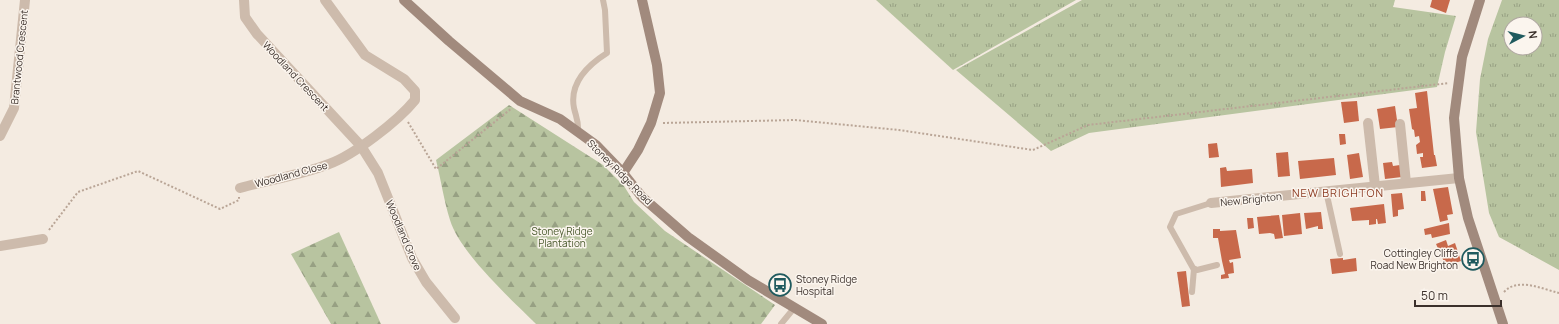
<svg xmlns="http://www.w3.org/2000/svg" width="1559" height="324" viewBox="0 0 1559 324" font-family="Manrope,sans-serif">
<defs>
<pattern id="grass-tufts" width="24" height="20" patternUnits="userSpaceOnUse"><rect width="24" height="20" fill="#b8c4a0"/><path d="M3 7l-1-3M5 7V3M7 7l1-3M15 17l-1-3M17 17v-4M19 17l1-3" fill="none" stroke="#97a083"/></pattern>
<pattern id="forest-firs" width="22" height="20" patternUnits="userSpaceOnUse"><rect width="22" height="20" fill="#b8c4a0"/><path d="M5 1l3.5 6h-7zM16 11l3.5 6h-7z" fill="#97a083"/></pattern>
</defs>
<rect width="100%" height="100%" fill="#f4ebe1"/>
<!-- grass -->
<g fill="url(#grass-tufts)" fill-rule="evenodd">
<path d="M876,0H1076L953,70Z"/>
<path d="M1082,0H1395L1393,7L1456,16L1445,52L1437,87L1089,133L1051,151L956,70Z"/>
<path d="M1502,0H1559V270L1499,237L1489,213L1476,132L1480,79L1488,39ZM1511,24H1535V48H1511Z"/>
</g>
<!-- forest -->
<g fill="url(#forest-firs)">
<path d="M509,105L603,165L624,186L634,202L665,231L775,305L761,324H536C511,299 460,253 450,220C444,201 441,180 436,160Z"/>
<path d="M339,232L381,324H331L291,254Z"/>
</g>
<!-- building -->
<g fill="#c8694b">
<path d="M1432,0H1450L1446,13L1430,7Z"/>
<path d="M1427,91L1434,155H1435L1437,166L1422,168L1420,157H1423V153L1417,154L1416,145L1420,142L1419,136L1415,137L1414,130L1412,129L1409,109L1417,108L1415,93Z"/>
<path d="M1357,101L1359,121L1344,123L1341,102Z"/>
<path d="M1395,106L1398,127L1380,129L1377,109Z"/>
<path d="M1339,134H1345L1346,144L1340,145Z"/>
<path d="M1217,143L1219,157L1209,158L1208,144Z"/>
<path d="M1288,152L1290,176L1278,177L1276,153Z"/>
<path d="M1359,153L1363,177L1350,179L1347,155Z"/>
<path d="M1334,158L1336,175L1300,179L1298,161Z"/>
<path d="M1392,162L1393,166L1400,165L1402,177L1385,179L1383,163Z"/>
<path d="M1226,167L1227,171L1252,169L1253,183L1221,187L1220,168Z"/>
<path d="M1448,187L1453,214L1447,215L1448,220L1440,222L1433,189Z"/>
<path d="M1421,191H1425L1426,201H1421Z"/>
<path d="M1402,193L1404,209L1398,210V216L1393,217L1391,194Z"/>
<path d="M1384,204L1386,223L1378,224L1377,219H1376V224L1369,225V220L1352,221L1350,208Z"/>
<path d="M1321,212L1323,229H1318V226L1306,229L1304,213Z"/>
<path d="M1300,213L1302,234L1284,236L1282,215Z"/>
<path d="M1279,215L1283,238L1275,239L1274,234L1270,233L1259,234L1257,217Z"/>
<path d="M1247,218H1253L1254,228L1248,229Z"/>
<path d="M1449,223L1450,234L1432,238L1431,234L1425,235L1424,229Z"/>
<path d="M1213,229H1220V231L1236,230L1241,258L1229,260L1230,263L1233,262L1234,273L1228,274L1229,278L1221,279V275L1225,274L1222,261L1218,238H1213Z"/>
<path d="M1446,240L1448,246L1455,243L1461,261L1446,266L1436,244Z"/>
<path d="M1343,258V260L1356,258L1357,271L1332,274L1330,259Z"/>
<path d="M1186,271L1190,306L1182,307L1177,272Z"/>
</g>
<g fill="none" stroke-linecap="round" stroke-linejoin="round">
<!-- path -->
<g stroke="#b9a596" stroke-width="2" stroke-dasharray="2 2" stroke-linecap="butt">
<path d="M408,122L436,169L512,108"/>
<path d="M663,123L795,120L899,130L1033,150L1088,125L1449,83"/>
<path d="M49,230L78,192L138,171L220,209L239,200V197"/>
<path d="M1504,292C1518,277 1542,289 1559,293"/>
</g>
<!-- lane -->
<g stroke="#cdbbac" stroke-width="6">
<path d="M578,132C579,122 576,117 574,108C569,83 588,65 607,53L605,10L603,0"/>
<path d="M1326,191L1340,254"/>
<path d="M1211,203L1176,214L1170,227L1193,268L1197,270L1217,265"/>
<path d="M1192,292L1194,269"/>
<path d="M781,324L795,307"/>
</g>
<!-- street -->
<g stroke="#cdbbac" stroke-width="10">
<path d="M244,0L245,17L257,34L361,146L378,173L412,258L426,282L455,318"/>
<path d="M1368,123L1375,186"/>
<path d="M1400,124L1406,183"/>
<path d="M0,136L14,108L25,0"/>
<path d="M240,188C269,180 301,175 329,164C354,155 398,121 415,100V91L404,79L365,55L325,0"/>
<path d="M1211,203L1459,178"/>
<path d="M0,246L43,239"/>
</g>
<!-- secondary -->
<g stroke="#a18a7d" stroke-width="10">
<path d="M404,0L449,41L520,101L560,119L596,145L623,173L642,197L688,237L748,280L822,324"/>
<path d="M1480,0L1462,57L1454,118L1459,178L1468,218L1503,324"/>
<path d="M623,173L638,150L651,123L660,93L657,65L642,0"/>
</g>
</g>
<!-- icons -->
<defs>
<g id="bus-ring" transform="scale(1.15)"><circle r="9.5" fill="#fbf5ee" stroke="#1f5a5e" stroke-width="1.5"/><path d="M-5-6H5V4H4V6H2V4H-2V6H-4V4H-5ZM-3.5-4V0h7V-4ZM-3.5 1.2v1.5H-2V1.2ZM2 1.2v1.5H3.5V1.2Z" fill="#1f5a5e"/></g>
</defs>
<g fill-rule="evenodd">
<use href="#bus-ring" x="1473" y="259"/>
<use href="#bus-ring" x="780" y="285"/>
</g>
<g text-anchor="middle" dominant-baseline="central" stroke-width="3" stroke-linejoin="round" paint-order="stroke">
<!-- street labels -->
<g font-size="10" fill="#3b302b" stroke="#fbf5ee">
<text transform="translate(19 57) rotate(-84)">Brantwood Crescent</text>
<text transform="translate(296 76) rotate(47)">Woodland Crescent</text>
<text transform="translate(620 172) rotate(45)">Stoney Ridge Road</text>
<text transform="translate(291 174) rotate(-15)">Woodland Close</text>
<text transform="translate(1251 199) rotate(-6)">New Brighton</text>
<text transform="translate(404 235) rotate(67)">Woodland Grove</text>
</g>
<!-- park labels -->
<g font-size="10" fill="#4a5a2e" stroke="#fbf5ee">
<text x="562" y="231">Stoney Ridge<tspan x="562" dy="12">Plantation</tspan></text>
</g>
<!-- poi labels -->
<g font-size="10" fill="#3b302b" stroke="#fbf5ee" text-anchor="end">
<text x="1458" y="253">Cottingley Cliffe<tspan x="1458" dy="12">Road New Brighton</tspan></text>
<text x="796" y="279" text-anchor="start">Stoney Ridge<tspan x="796" dy="12">Hospital</tspan></text>
</g>
<!-- neighbourhood labels -->
<g font-size="11" letter-spacing="1" fill="#8c3b22" stroke="#fbf5ee">
<text x="1338" y="192">NEW BRIGHTON</text>
</g>
</g>
<!-- north arrow -->
<g transform="translate(1523 36) rotate(83)"><circle r="19" fill="#fbf5ee" stroke="#aea6a0"/>
<path d="M0-3L7 15L0 10L-7 15Z" fill="#1f5a5e"/>
<text y="-6" font-size="11" font-weight="bold" text-anchor="middle" fill="#3b302b">N</text>
</g>
<!-- scale -->
<path d="M1415 300v6h86v-6" fill="none" stroke="#3b302b" stroke-width="2"/>
<text x="1421" y="300" font-size="12" fill="#3b302b" stroke="#fbf5ee" stroke-width="3" paint-order="stroke">50 m</text>
</svg>
